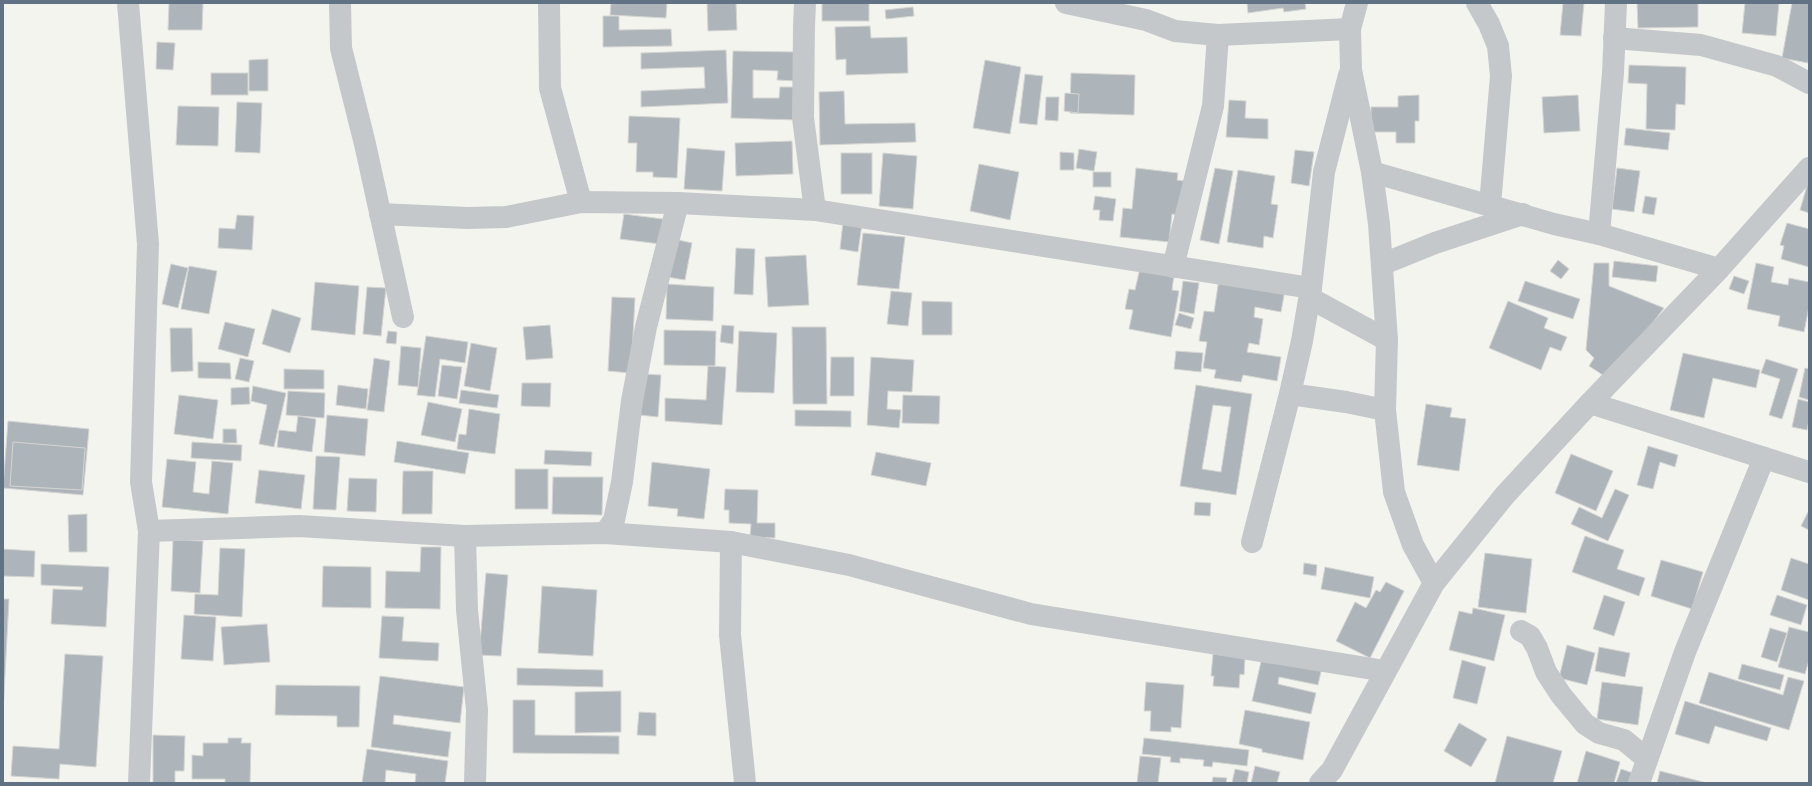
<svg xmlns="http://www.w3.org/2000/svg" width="1812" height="786" viewBox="0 0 1812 786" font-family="Karla,sans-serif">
<rect width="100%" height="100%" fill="#f4f4ef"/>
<!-- building -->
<g fill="#adb5ba" stroke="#d5d5d2" fill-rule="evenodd">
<path d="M169,3H203L202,30H168Z"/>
<path d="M611,3H667L666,18L610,15Z"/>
<path d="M707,3H736L737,30L708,31Z"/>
<rect x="822" y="3" width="47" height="18"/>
<path d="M1247,3H1305L1306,9L1284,12L1283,8L1248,13Z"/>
<path d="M1563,3H1584L1581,36L1560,35Z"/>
<path d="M1637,3H1698V27L1638,28Z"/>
<path d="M1745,3H1779L1776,36L1742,33Z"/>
<path d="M1792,3H1809V55L1808,63L1782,58Z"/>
<path d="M913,7L914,16L886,19L885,10Z"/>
<path d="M603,16H619V30L671,29L672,46L603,47Z"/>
<path d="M870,26L871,38L907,37L908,73L846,75V59L836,60L835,27Z"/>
<path d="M157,42L175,43L173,70L156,69Z"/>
<path d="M726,50L728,103L641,107V91L705,88L704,67L641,69V53Z"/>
<path d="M733,51L797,52L796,81L777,80L778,71L753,70V98H779L780,87H797L796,120L731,118Z"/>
<path d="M268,59V91H249V60Z"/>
<path d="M985,60L1021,67L1010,134L973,128Z"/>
<path d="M1629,65L1686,67L1685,105L1676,104L1675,130L1646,129L1647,84L1628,83Z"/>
<rect x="211" y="73" width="37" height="22"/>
<path d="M1071,73L1135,75L1134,115L1070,113Z"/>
<path d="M1025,74L1043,76L1037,125L1019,123Z"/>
<path d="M844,91L845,124L915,123L916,142L820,145L819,92Z"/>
<path d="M1065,93L1079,94L1078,113L1064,111Z"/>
<path d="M1419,95V121H1415V143H1396V132H1371V107H1398V96Z"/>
<path d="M1578,95L1580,131L1544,133L1542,97Z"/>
<path d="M1046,97H1059L1058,121L1045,120Z"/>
<path d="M1229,100L1246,101L1245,118L1268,119V139L1226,137Z"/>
<path d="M237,102L262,103L260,153L235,152Z"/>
<path d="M178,106L219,107L218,146L176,145Z"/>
<path d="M629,116L680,118L677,178L653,177V172H636L637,143H628Z"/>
<path d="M1626,128L1670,133L1668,150L1624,145Z"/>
<path d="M792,141L793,174L736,176L735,143Z"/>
<path d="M687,148L725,151L722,191L684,189Z"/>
<path d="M1079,149L1097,152L1094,171L1076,168Z"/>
<path d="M1295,150L1314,152L1309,186L1291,183Z"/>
<path d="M1060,152L1074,153V170H1060Z"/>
<rect x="841" y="153" width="31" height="41"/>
<path d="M883,153L917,156L913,209L879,206Z"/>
<path d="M979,164L1019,172L1010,220L970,211Z"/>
<path d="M1136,168L1178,173L1177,180L1184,181L1180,215L1172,214L1169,242L1120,237L1123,208L1132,209Z"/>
<path d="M1215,168L1233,171L1219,244L1200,240Z"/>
<path d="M1617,168L1640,171L1634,212L1612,209Z"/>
<path d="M1238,170L1275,176L1271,204L1278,205L1273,238L1264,236L1263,248L1227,242Z"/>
<rect x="1093" y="172" width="18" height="15"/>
<path d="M1809,179V213L1800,210Z"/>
<path d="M1095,196L1116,199L1113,221L1099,220L1100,210H1093Z"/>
<path d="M1645,196L1657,198L1654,215L1642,213Z"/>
<path d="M624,214L663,219L660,244L620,239Z"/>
<path d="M237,215L254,216L252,250L218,248L219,228L235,229Z"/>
<path d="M843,222L862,224L858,252L840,249Z"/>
<path d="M1787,223L1809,229V267L1781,259L1784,246L1780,245Z"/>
<path d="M863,233L905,237L899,289L857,285Z"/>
<path d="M674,239L692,243L685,280L667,277Z"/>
<path d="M736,248L755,249L753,295L734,294Z"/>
<path d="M806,255L809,305L768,307L765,257Z"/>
<path d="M1558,260L1569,269L1561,279L1550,271Z"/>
<path d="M1614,261L1658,266L1656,282L1612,277Z"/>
<path d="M1594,263H1609V286L1664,308L1609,379L1589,366L1594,358L1586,350Z"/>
<path d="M1756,263L1774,267L1771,282L1788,285L1789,278L1809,282V307L1804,332L1778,326L1780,316L1747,309Z"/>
<path d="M171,264L188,268L178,308L162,304Z"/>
<path d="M189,266L217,271L209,314L181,309Z"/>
<path d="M1140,268L1174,275L1172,290L1179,291L1171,337L1129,329L1133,310L1125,309L1129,289L1135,290Z"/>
<path d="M1734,276L1749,281L1744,294L1729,289Z"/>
<path d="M1219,279L1285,290L1281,312L1255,307L1254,317L1263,319L1259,345L1249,343L1247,352L1281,357L1277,381L1243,375L1241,382L1214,378L1216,370L1203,368L1207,342L1199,341L1204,311L1214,312Z"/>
<path d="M1183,281L1199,283L1194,314L1179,311Z"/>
<path d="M1525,281L1580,299L1573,319L1518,301Z"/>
<path d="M315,282L359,286L355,335L311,330Z"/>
<path d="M667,284L714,287L713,321L666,319Z"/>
<path d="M367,287L386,288L381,336L363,334Z"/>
<path d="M891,291L912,293L908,326L887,324Z"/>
<path d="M612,297L635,298L631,373L608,371Z"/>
<path d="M922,301L952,302V335H922Z"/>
<path d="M1508,301L1548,318L1544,328L1567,337L1561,351L1550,347L1541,370L1489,348Z"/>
<path d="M272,309L301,318L290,353L262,344Z"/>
<path d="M1179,313L1194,318L1191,329L1175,325Z"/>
<path d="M225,322L255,329L248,357L218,349Z"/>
<path d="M550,325L553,358L526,360L523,327Z"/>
<path d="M722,325L734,326L733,344L720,342Z"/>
<path d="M792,327H826L827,404H793Z"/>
<path d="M170,328H192L193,371L171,372Z"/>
<path d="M664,330L716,331L715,366L664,365Z"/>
<path d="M388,331L397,332L396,344L386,343Z"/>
<path d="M739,331L777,333L774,393L736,392Z"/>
<path d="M426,336L468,342L465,363L440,359L435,397L417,395Z"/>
<path d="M471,343L497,348L490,391L464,386Z"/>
<path d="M401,346L421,348L418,387L398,385Z"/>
<path d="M1176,351L1203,353L1201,372L1174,369Z"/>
<path d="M1683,353L1760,370L1756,388L1713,378L1704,418L1670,410Z"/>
<path d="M831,357H854V396H830Z"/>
<path d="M871,357L914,360L912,392L888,391L887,409L901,410L899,428L867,425Z"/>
<path d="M240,358L254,361L249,382L235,379Z"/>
<path d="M374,358L390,361L384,412L367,410Z"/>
<path d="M1766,359L1798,369L1782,419L1769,415L1780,379L1761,373Z"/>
<path d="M198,362L230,363L231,379L198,378Z"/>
<path d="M442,365L462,367L457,399L438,396Z"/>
<path d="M708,366L726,367L722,425L665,421V398L706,400Z"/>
<path d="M1805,368L1809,369V400L1799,397Z"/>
<path d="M284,369L324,370V389H284Z"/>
<path d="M645,374L661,375L658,417L640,415Z"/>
<path d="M522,383H551L550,407L521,406Z"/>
<path d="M338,385L368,389L366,409L336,405Z"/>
<path d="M1196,385L1252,394L1236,495L1180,486ZM1213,405L1231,407L1221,472L1202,469Z"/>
<path d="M253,386L286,393L274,447L259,444L267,405L251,401Z"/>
<path d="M249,387L250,404L231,405V388Z"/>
<path d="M461,390L499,395L497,408L459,403Z"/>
<path d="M288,391L325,393L324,418L286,415Z"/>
<path d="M179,395L218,400L213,439L174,434Z"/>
<path d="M903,395L940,396L939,424L902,423Z"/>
<path d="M1798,399L1809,402V420L1807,430L1792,427Z"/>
<path d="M428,402L462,409L455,442L421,435Z"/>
<path d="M1426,404L1452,408L1450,417L1466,419L1459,471L1417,465Z"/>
<path d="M469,409L500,414L495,454L457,449L459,434L466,435Z"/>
<path d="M795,410L851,411V427L795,426Z"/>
<path d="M327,415L368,419L365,456L324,452Z"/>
<path d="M298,416L316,419L312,452L277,447L279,430L296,432Z"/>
<path d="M8,421L89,429L83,495L3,488Z"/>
<path d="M223,429H236L237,443H223Z"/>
<path d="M397,441L469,453L465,474L394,462Z"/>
<path d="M13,442L85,448L82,490L10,486Z"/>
<path d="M192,442L242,445L241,461L191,458Z"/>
<path d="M1648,446L1678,455L1675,467L1660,462L1653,489L1637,485Z"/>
<path d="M545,450L592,452L591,466L544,464Z"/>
<path d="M876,452L931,463L926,486L871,475Z"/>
<path d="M1571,454L1613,471L1596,511L1555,493Z"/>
<path d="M316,456L340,457L336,510L313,509Z"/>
<path d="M167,459L196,462L193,492L209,494L212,461L233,463L228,514L162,507Z"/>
<path d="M652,462L710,469L704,519L677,516L678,509L648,506Z"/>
<rect x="515" y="469" width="33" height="40"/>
<path d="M259,470L305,475L301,509L255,503Z"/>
<path d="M403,471H433L432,514H402Z"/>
<path d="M553,477H603L602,515L552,514Z"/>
<path d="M349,478L377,479L376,512L347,511Z"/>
<path d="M725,489L758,490L757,523H775V538L750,537L751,524L729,523V510H724Z"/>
<path d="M1615,489L1629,495L1608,541L1571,524L1579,507L1602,518Z"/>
<path d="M1195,502L1211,503L1210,516L1194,515Z"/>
<path d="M1809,510V530L1801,526Z"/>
<path d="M87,514V552H69L68,515Z"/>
<path d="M1585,536L1624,550L1617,569L1645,578L1639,596L1572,572Z"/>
<path d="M173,540L203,541L200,593L171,591Z"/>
<path d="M421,547H441L440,609L385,608L386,571L420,572Z"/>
<path d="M220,548L245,549L242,617L194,614L195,594L218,595Z"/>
<path d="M3,549L35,551L34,577L3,576Z"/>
<path d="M1485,553L1532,559L1526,613L1478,607Z"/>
<path d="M1791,558L1809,564V600L1781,590Z"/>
<path d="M1661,560L1703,572L1692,609L1651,596Z"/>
<path d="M1304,563L1317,565L1316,576L1303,574Z"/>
<path d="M41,564L109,567L106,627L51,624L53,589L82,590L83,587L41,585Z"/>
<path d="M323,566L371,567V608L322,607Z"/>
<path d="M1325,567L1374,577L1370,598L1321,589Z"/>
<path d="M486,573L508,575L501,656L479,655Z"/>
<path d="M1386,582L1404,591L1370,658L1336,641L1355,602L1366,608L1376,590L1380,592Z"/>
<path d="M542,586L597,590L593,656L538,653Z"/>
<path d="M1604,595L1625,602L1614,636L1593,629Z"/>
<path d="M1777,595L1807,605L1801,625L1770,615Z"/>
<path d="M3,599H9L3,713Z"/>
<path d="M1473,608L1505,615L1494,661L1449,650L1459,611L1472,614Z"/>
<path d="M184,615L216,617L213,661L181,659Z"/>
<path d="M382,616L404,617L402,641L439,643L438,661L379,658Z"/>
<path d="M267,624L270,662L224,665L221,627Z"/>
<path d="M1789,627L1809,632V660L1805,674L1778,667Z"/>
<path d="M1770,628L1787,633L1777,662L1761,657Z"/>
<path d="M1567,645L1595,653L1587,685L1559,678Z"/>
<path d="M1599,647L1630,653L1625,677L1595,671Z"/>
<path d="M1263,653L1322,667L1318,685L1279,677L1278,684L1316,693L1311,714L1252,701Z"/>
<path d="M65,654L103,656L96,767L60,764L59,779L11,776L13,746L59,749Z"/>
<path d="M1213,654L1245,658L1244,675L1240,674L1239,688L1213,686L1214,676H1211Z"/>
<path d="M1462,660L1486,667L1477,704L1453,698Z"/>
<path d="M1742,664L1784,675L1780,690L1738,679Z"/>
<path d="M517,668L603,670V687L517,685Z"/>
<path d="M1709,672L1783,695L1788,677L1804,681L1789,730L1699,703Z"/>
<path d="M380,676L464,687L460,723L394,715L393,724L451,732L448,757L371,747Z"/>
<path d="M1146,682L1184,685L1181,728L1171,727V732L1150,731L1151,711H1144Z"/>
<path d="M1602,682L1643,687L1638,725L1597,719Z"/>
<path d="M276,685L360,686L359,727H337V716L275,715Z"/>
<path d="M621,691V732L575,733V692Z"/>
<path d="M513,700H535V735L619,736V754L513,753Z"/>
<path d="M1685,701L1771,728L1767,741L1715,726L1709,744L1675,734Z"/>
<path d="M1245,710L1310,722L1303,760L1262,752V749L1239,744Z"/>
<path d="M639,712L656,713V736L637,735Z"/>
<path d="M1459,723L1487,739L1471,767L1444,751Z"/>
<path d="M153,735L185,736L184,771H175V783H153Z"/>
<path d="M1507,736L1562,751L1553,783H1495Z"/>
<path d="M228,738H242L241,743H251L250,783H225V779H192V755L203,756V743H228Z"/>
<path d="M1144,738L1249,750L1247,766L1213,762L1212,767L1203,766L1204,760L1180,758V763L1170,762L1171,757L1142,754Z"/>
<path d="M367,749L448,761L445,783H415L416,774L386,770L385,783H362Z"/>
<path d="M1586,751L1620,762L1614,783H1577Z"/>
<path d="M1140,756L1161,758L1158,783H1137Z"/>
<path d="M1255,766L1280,772L1277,783H1251Z"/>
<path d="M1235,769L1249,772L1247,783H1232Z"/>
<path d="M1621,769L1633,773L1630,783H1616Z"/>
<path d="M1660,771L1707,783H1657Z"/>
<path d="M1213,777L1227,778L1226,783H1212Z"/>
</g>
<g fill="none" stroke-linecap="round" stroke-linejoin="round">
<!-- minor -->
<g stroke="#c5c8cb" stroke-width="22">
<path d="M128,3L148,244L141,482L149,531L139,783"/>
<path d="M340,3L341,48L365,144L403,317"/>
<path d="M549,3L550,88L581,202"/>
<path d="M805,3L804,26L803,118L815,210"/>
<path d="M1066,3L1146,20L1175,31L1196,33L1218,35L1350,29"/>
<path d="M1357,3L1350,29L1351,70L1372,172L1379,224L1387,340L1385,410L1394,492L1413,545L1434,583"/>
<path d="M1477,3L1489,24L1498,46L1501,76L1490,205"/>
<path d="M1614,38L1701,45L1777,66L1809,83"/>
<path d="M1372,172L1554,224L1599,234L1719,269"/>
<path d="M380,214L468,218L506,217L581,202L678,203L815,210L1311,288"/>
<path d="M1599,234L1613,73L1616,3"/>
<path d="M1383,264L1435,243L1523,214"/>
<path d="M1173,267L1213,106L1218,35"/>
<path d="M1310,298L1387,340"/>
<path d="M1290,394L1346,402L1385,410"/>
<path d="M1590,403L1809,472"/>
<path d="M149,531L299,526L465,536L605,533L731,542L849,565L1031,614L1385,671"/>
<path d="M605,533L614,520L622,482L632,401L646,327L678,203"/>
<path d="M465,536L467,610L477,710L475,783"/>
<path d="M731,542L730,635L745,783"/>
<path d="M1252,542L1290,394L1302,341L1311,288L1324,172L1349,75"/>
<path d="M1521,631L1530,636L1537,648L1546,672L1561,695L1585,724L1599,733L1624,740L1647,759"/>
<path d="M1320,783L1332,770L1434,583L1505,495L1590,403L1719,269L1809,168"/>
<path d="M1639,783L1685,652L1764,458"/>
</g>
</g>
<!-- border -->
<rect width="1812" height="786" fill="none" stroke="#607283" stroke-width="8"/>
</svg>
